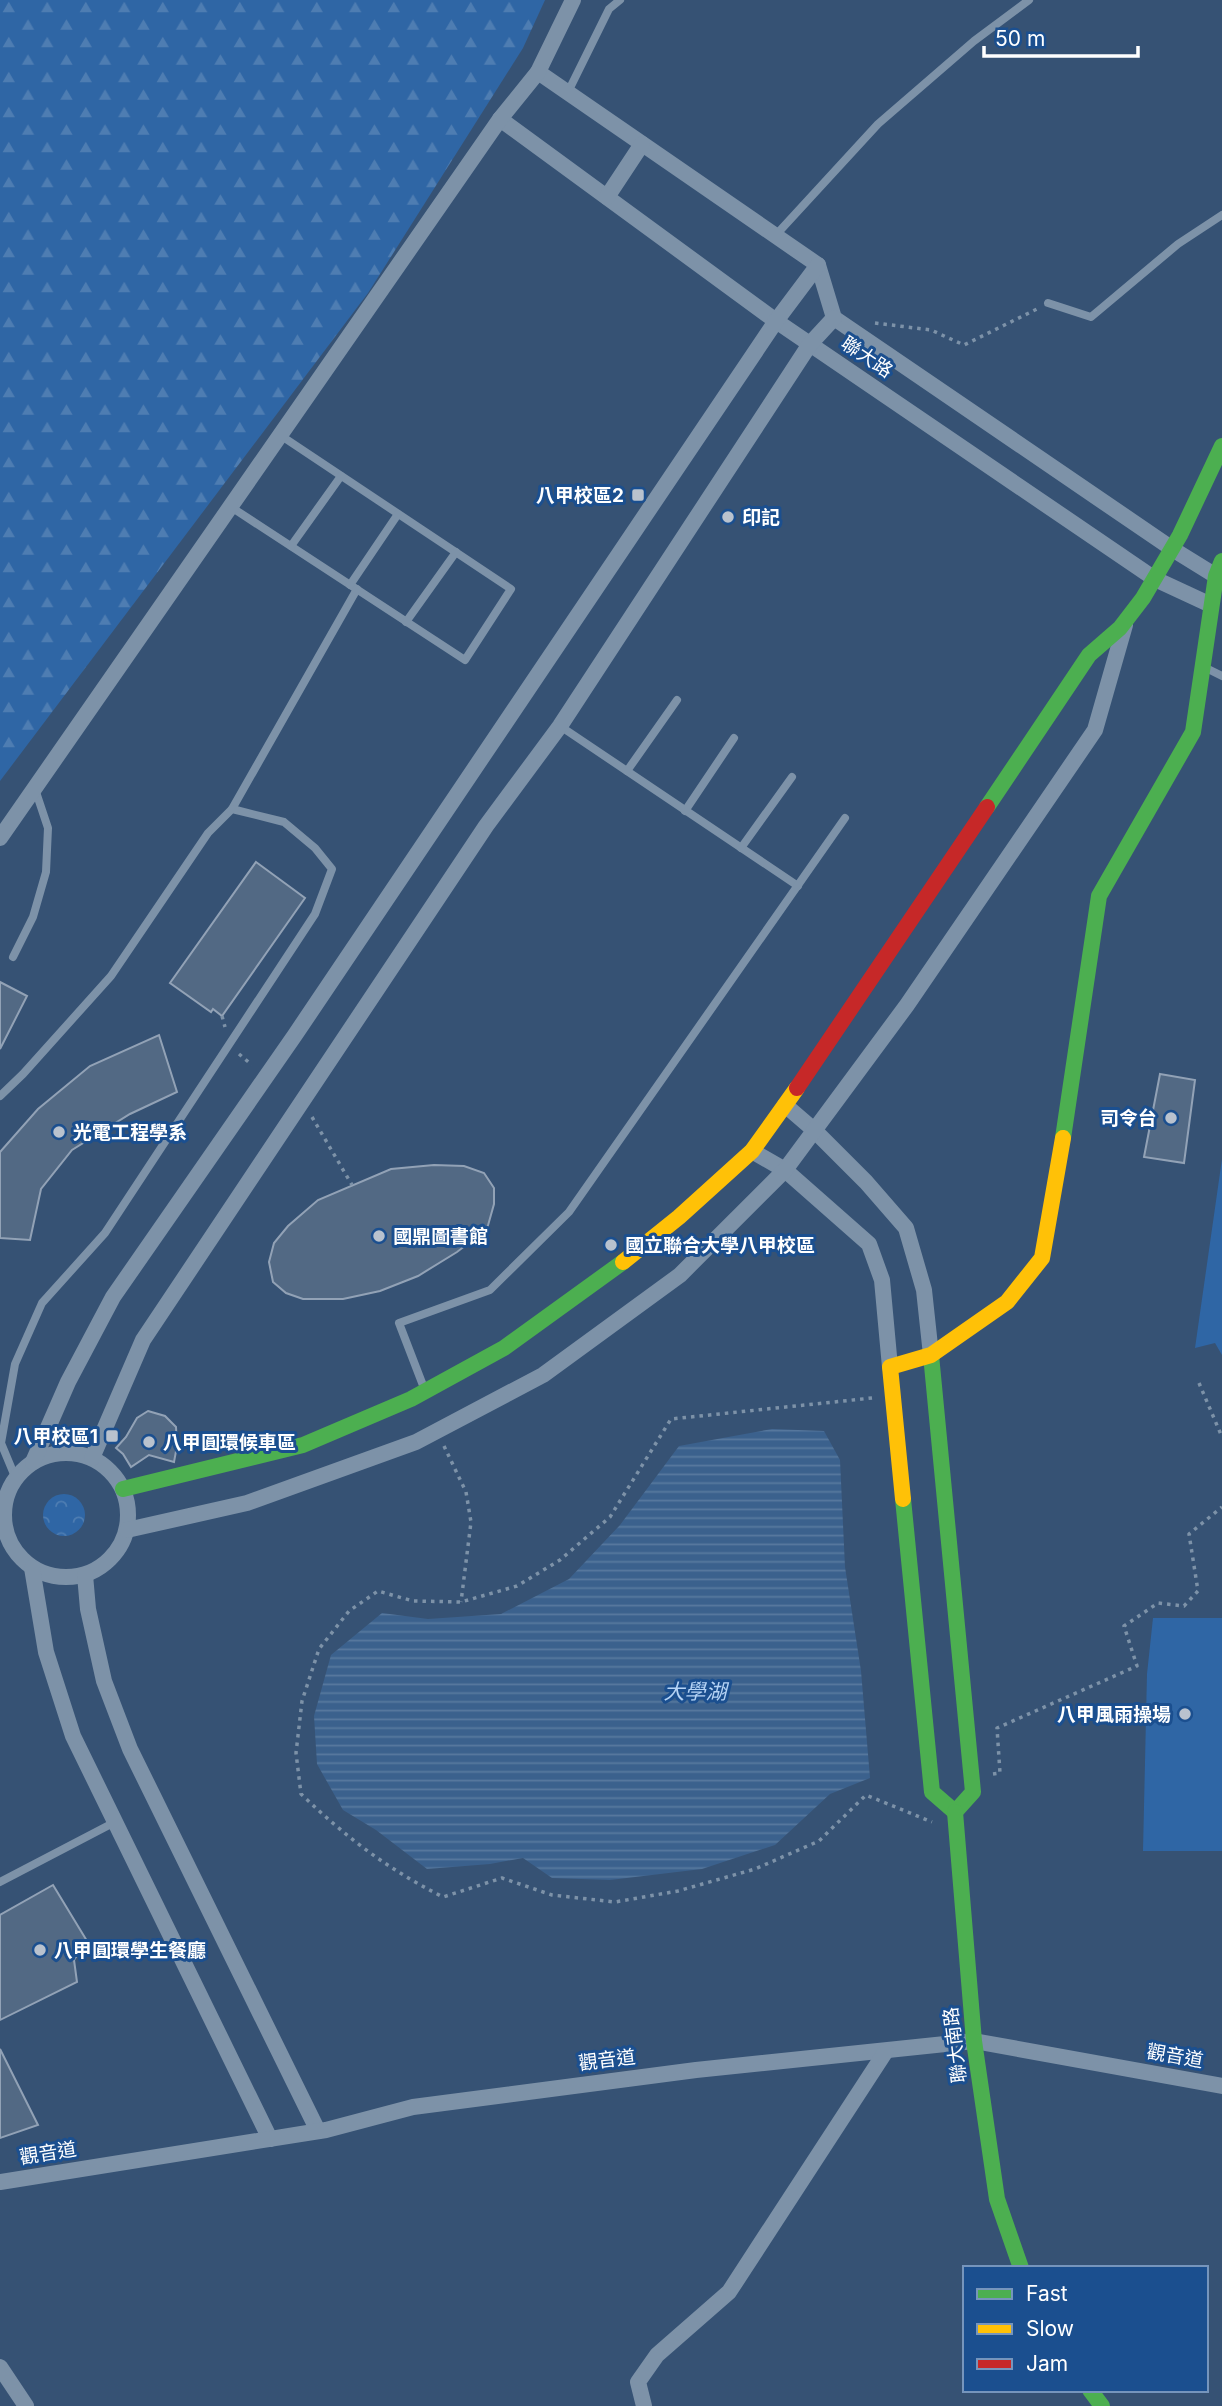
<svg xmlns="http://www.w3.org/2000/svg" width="1222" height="2406" viewBox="0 0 1222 2406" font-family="Inter,'Noto Sans TC',sans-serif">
<defs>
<pattern id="forest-firs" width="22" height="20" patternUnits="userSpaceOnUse" patternTransform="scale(1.75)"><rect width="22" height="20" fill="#2f66a5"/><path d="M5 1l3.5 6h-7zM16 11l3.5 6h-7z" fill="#4e7db2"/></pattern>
<pattern id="park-crowns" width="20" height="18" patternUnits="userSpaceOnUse" patternTransform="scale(1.75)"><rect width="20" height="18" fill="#2f66a5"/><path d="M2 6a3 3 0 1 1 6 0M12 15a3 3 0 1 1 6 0" fill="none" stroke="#4e7db2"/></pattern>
<pattern id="water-rules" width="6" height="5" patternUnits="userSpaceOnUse" patternTransform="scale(1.75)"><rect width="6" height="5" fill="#3b618d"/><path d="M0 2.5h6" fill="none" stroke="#58799e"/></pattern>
</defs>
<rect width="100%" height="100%" fill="#365274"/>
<!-- forest -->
<path fill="url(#forest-firs)" d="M0,0H545L523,48L368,293L0,781Z"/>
<!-- park -->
<circle fill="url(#park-crowns)" cx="64" cy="1515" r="21"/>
<!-- pitch -->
<g fill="#2f66a5">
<path d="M1222,1159V1355L1215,1343L1195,1348Z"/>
<path d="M1153,1618H1222V1851H1143L1147,1674Z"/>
</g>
<!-- water -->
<path fill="url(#water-rules)" d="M772,1429L824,1431L840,1460L845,1567L861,1671L870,1778L830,1794L775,1845L702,1869L610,1880L552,1878L523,1858L490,1864L427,1869L376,1830L343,1810L317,1764L314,1716L331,1655L382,1613L428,1619L501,1614L569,1579L620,1525L679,1446Z"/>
<!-- building -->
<g fill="#526984" stroke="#92a2b6" stroke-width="2">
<path d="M256,862L305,898L222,1016L213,1009L211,1012L170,983Z"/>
<path d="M0,982L27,996L0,1049Z"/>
<path d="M159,1035L177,1092L130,1114L72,1150L41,1189L30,1240L0,1238V1152L38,1109L90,1066Z"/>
<path d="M1160,1074L1195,1080L1184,1163L1144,1157Z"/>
<path d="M434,1165L464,1166L484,1173L494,1188V1204L487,1229L457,1252L418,1276L380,1291L343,1299H303L286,1293L273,1282L269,1262L274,1243L288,1226L318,1200L391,1169Z"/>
<path d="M148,1411L165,1416L176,1427L177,1446L174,1462L149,1455L131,1467L123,1454L116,1448L126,1437L137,1418Z"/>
<path d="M53,1885L87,1941L74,1960L77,1982L0,2020V1915Z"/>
<path d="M0,2049L38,2125L0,2138Z"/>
</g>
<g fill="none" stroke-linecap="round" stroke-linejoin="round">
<!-- path -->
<g stroke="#7d92a8" stroke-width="3.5" stroke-dasharray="3.5 5" stroke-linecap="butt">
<path d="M875,323L931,330L964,345L1037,309"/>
<path d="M222,1016L225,1027"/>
<path d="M239,1054L252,1065"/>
<path d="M312,1117L352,1185"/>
<path d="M1199,1383L1222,1437"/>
<path d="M872,1398L671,1419L610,1517L560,1560L517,1586L461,1602L413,1601L378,1591L349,1611L319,1649L302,1701L296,1753L301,1794C347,1838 386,1868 443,1897L502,1878L552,1895L615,1902L678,1891L755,1869L819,1841L866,1795L932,1822"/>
<path d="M444,1446L466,1492L471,1522L461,1602"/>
<path d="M993,1774L1000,1773L997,1728L1137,1666L1124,1626L1158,1603L1184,1606L1198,1591L1189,1534L1222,1507"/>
</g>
<!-- lane -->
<g stroke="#7d92a8" stroke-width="8">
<path d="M568,92L609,9L620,0"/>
<path d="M775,236L878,124L974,41L1029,0"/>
<path d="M1048,303L1091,317L1178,244L1222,215"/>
<path d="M231,507L465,660L511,589L280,435"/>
<path d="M291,546L341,476"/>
<path d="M350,585L398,514"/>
<path d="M406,622L456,552"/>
<path d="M1206,668L1222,676"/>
<path d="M560,726L798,886"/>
<path d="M627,771L677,700"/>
<path d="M232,809L357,589"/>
<path d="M685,811L734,738"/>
<path d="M741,848L792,777"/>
<path d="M13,957L33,917L46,872L48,828L35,789"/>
<path d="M0,1096L23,1074L111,976L208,833L232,809L284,822L315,848L332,869L315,914L105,1233L42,1303L15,1364L1,1443L16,1479"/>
<path d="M424,1388L399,1323L490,1290L569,1212L845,818"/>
<path d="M0,1882L115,1822"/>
</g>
<!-- street -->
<g stroke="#7d92a8" stroke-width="16">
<path d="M538,72L818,265L834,318L1174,550L1216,576"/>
<path d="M500,119L776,321L1155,579L1211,605"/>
<path d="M607,197L642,144"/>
<path d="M0,838L500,119L538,72L573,0"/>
<path d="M785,1105L814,1130L866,1182L906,1228L924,1290L931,1355"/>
<path d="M752,1151L785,1170L869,1244L882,1280L890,1367"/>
<circle cx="66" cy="1515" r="62"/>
<path d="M92,1458L143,1340L486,826L560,726L810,344L834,318"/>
<path d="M33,1462L68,1382L113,1297L295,1035L776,321L818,265"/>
<path d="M127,1530L247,1503L416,1442L543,1375L680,1275L785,1170L907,1005L1095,730L1125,625"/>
<path d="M32,1568L46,1652L73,1736L270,2139"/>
<path d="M85,1575L88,1609L104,1681L130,1749L318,2131"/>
<path d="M0,2182L326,2130L413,2107L696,2070L974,2041L1222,2086"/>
<path d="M0,2367L26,2406"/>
<path d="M644,2406L638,2382L657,2355L729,2292L886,2051"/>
</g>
<!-- fast -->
<g stroke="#4caf50" stroke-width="16">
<path d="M987,807L1089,655L1120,628L1143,598L1180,535L1222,446"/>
<path d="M1063,1138L1099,896L1193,732L1216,576L1222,561"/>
<path d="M123,1489L303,1445L411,1399L504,1348L623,1262"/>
<path d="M903,1499L932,1792L955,1812L973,1792L931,1355"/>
<path d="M955,1812L974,2041L997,2199L1021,2268"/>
<path d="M1090,2390L1102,2406"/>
</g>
<!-- slow -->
<g stroke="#ffc107" stroke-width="16">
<path d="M623,1262L679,1217L752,1151L797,1088"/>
<path d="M903,1499L890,1367L931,1355L1007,1302L1042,1258L1063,1138"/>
</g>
<!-- jam -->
<path stroke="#c62828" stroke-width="16" d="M797,1088L987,807"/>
</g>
<!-- markers -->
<g fill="#b9c2ce" stroke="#1b4f8f" stroke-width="2.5">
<rect x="631" y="488" width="14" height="14" rx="3.5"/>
<circle cx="728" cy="517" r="7"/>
<circle cx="1171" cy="1118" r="7"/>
<circle cx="59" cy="1132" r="7"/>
<circle cx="379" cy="1236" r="7"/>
<circle cx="611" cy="1245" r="7"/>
<rect x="105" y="1429" width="14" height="14" rx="3.5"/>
<circle cx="149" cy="1442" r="7"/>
<circle cx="1185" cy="1714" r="7"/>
<circle cx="40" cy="1950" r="7"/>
</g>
<g text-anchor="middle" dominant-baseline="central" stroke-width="6" stroke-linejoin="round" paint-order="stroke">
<!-- street labels -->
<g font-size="19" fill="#fff" stroke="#1b4f8f">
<text transform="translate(867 357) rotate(34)">聯大路</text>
<text transform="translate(955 2045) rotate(-97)">聯大南路</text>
<text transform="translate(1175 2056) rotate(10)">觀音道</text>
<text transform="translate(607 2060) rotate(-7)">觀音道</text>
<text transform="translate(48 2153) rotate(-9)">觀音道</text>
</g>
<!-- poi labels -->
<g font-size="19" font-weight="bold" fill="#fff" stroke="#1b4f8f" text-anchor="start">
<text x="624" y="495" text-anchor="end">八甲校區2</text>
<text x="742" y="517">印記</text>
<text x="1157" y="1118" text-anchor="end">司令台</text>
<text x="73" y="1132">光電工程學系</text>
<text x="393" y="1236">國鼎圖書館</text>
<text x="625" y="1245">國立聯合大學八甲校區</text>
<text x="98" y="1436" text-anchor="end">八甲校區1</text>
<text x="163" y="1442">八甲圓環候車區</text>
<text x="1171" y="1714" text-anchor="end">八甲風雨操場</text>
<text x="54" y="1950">八甲圓環學生餐廳</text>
</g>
<!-- water labels -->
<g font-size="21" font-style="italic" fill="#b5d3f5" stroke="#1b4f8f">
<text x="695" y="1691">大學湖</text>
</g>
</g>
<!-- legend -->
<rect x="963" y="2266" width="245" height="126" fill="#1b4f8f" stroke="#7695bc" stroke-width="2"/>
<rect x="977" y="2289" width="35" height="10" fill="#4caf50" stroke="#7695bc" stroke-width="2"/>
<text x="1026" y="2301" font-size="21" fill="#ffffff">Fast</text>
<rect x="977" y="2324" width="35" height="10" fill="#ffc107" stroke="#7695bc" stroke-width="2"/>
<text x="1026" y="2336" font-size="21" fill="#ffffff">Slow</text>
<rect x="977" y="2359" width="35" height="10" fill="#c62828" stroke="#7695bc" stroke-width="2"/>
<text x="1026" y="2371" font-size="21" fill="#ffffff">Jam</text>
<!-- scale -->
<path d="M984 46v10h154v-10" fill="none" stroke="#ffffff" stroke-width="3.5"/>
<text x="995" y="46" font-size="21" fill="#ffffff" stroke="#1b4f8f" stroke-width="5" paint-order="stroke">50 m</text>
</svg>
